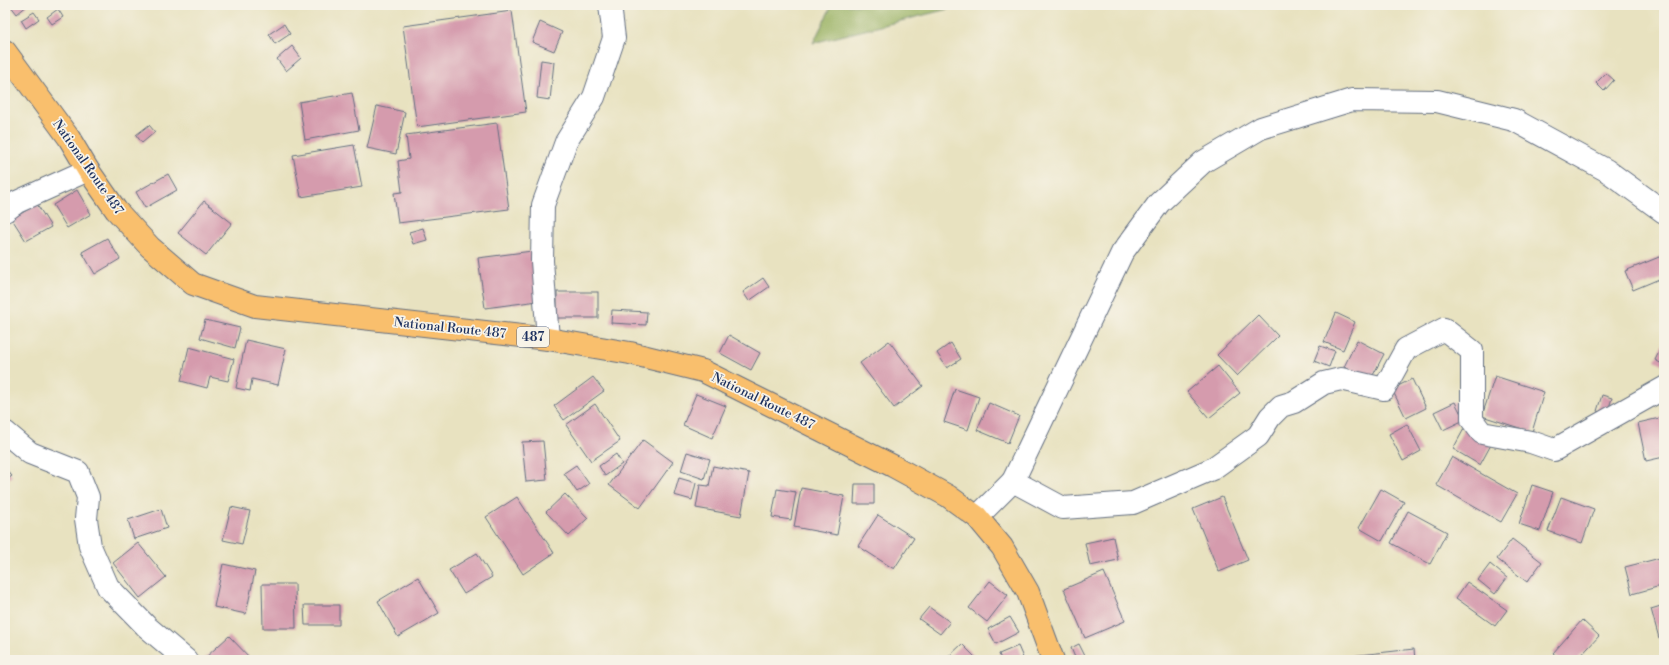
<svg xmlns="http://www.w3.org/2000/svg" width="1669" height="665" viewBox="0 0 1669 665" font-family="'Libre Bodoni',serif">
<rect width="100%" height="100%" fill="#f7f3e8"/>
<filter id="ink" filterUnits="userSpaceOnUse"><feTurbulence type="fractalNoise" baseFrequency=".025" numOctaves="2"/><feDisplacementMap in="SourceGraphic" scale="8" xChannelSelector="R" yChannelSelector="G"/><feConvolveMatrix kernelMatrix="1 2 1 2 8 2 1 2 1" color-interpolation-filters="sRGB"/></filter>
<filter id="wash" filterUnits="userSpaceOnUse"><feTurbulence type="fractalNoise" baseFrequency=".012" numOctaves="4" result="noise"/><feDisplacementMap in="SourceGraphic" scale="16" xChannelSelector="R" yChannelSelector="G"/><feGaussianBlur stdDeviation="0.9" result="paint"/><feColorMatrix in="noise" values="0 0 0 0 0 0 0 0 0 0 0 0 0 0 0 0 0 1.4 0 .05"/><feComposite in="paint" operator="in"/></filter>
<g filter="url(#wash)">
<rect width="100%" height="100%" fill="#e8e2c0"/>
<!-- forest -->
<path fill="#9cb466" stroke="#5c7262" d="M832,5H964L813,43Z"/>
<g id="blocks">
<!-- building -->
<g fill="#d59bad">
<path d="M10,5H28L17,14Z"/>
<path d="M58,9L63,17L52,24L47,17Z"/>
<path d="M512,11L526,112L417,127L403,26Z"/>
<path d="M34,12L39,19L26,28L21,20Z"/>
<path d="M540,22L562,32L554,51L532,42Z"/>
<path d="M284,24L290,34L275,44L269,34Z"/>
<path d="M292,46L301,58L286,71L277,59Z"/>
<path d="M541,60L554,62L550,100L537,98Z"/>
<path d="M1606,73L1614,80L1604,91L1596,83Z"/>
<path d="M352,93L359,130L305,140L299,102Z"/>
<path d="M377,106L405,112L396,154L367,148Z"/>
<path d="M497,123L509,209L398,223L394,193L402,192L398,161L409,159L406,135Z"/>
<path d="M149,125L155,132L142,143L136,135Z"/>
<path d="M354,145L362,187L301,197L293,155Z"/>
<path d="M168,174L177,190L145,208L136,192Z"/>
<path d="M77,190L91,214L67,228L53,205Z"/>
<path d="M204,201L232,223L206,255L178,233Z"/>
<path d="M37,204L51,227L26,241L12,219Z"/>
<path d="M423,228L427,240L413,244L409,232Z"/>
<path d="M107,238L120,259L95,274L82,252Z"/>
<path d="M532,251L538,301L485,308L478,258Z"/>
<path d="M1664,255V277L1633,290L1625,271Z"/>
<path d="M763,278L769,287L749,301L743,292Z"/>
<rect x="557" y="292" width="41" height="26"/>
<path d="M612,310L647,312L646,325L611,323Z"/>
<path d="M1336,313L1355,322L1343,350L1324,342Z"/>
<path d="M1258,315L1278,336L1237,376L1217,355Z"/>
<path d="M205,320L240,328L235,348L200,338Z"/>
<path d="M729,335L760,353L751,370L720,353Z"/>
<path d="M246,340L286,349L278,385L252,379L250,391L236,388Z"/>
<path d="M1357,340L1384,354L1370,381L1344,367Z"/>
<path d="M889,341L923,386L894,408L860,363Z"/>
<path d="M1664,342V365L1655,360Z"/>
<path d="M951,343L961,359L947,368L937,353Z"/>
<path d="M1320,346L1335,351L1329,367L1314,361Z"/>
<path d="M189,347L234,359L228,381L210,377L207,388L181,381Z"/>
<path d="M1218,366L1240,393L1209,418L1187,392Z"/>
<path d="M1495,376L1544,392L1532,432L1482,416Z"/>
<path d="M593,377L604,391L564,420L554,406Z"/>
<path d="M1412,379L1426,408L1406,418L1392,389Z"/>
<path d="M955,389L979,397L968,430L944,422Z"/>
<path d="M696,394L726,406L712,438L683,425Z"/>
<path d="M1602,395L1612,398L1607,414L1597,411Z"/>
<path d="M1455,402L1464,420L1443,430L1434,412Z"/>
<path d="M989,403L1019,416L1008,443L977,430Z"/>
<path d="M595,404L620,441L591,461L566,425Z"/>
<path d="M1664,417V457L1646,461L1638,423Z"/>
<path d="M1407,424L1421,451L1403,461L1389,434Z"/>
<path d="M1465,427L1492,443L1480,465L1453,449Z"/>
<path d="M643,440L673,462L640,508L609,485Z"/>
<path d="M543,441L547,480L526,482L522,442Z"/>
<path d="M687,452L710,459L704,479L681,471Z"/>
<path d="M616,454L622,464L605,476L599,466Z"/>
<path d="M1452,457L1517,494L1501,522L1436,485Z"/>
<path d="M576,465L589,484L577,492L564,473Z"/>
<path d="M713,466L749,473L741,516L696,508L700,485L709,486Z"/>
<path d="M5,468L12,476L5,481Z"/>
<path d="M679,478L696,483L692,500L674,495Z"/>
<path d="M855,484H874V504H854Z"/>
<path d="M1532,485L1553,492L1540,531L1519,524Z"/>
<path d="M801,488L844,496L837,535L794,527Z"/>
<path d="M777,489L796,492L791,520L772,517Z"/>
<path d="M1381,489L1404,502L1382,541L1359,528Z"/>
<path d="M565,494L588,518L569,536L546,512Z"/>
<path d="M517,497L554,553L523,574L486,517Z"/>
<path d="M1222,497L1248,560L1219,572L1193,509Z"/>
<path d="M1561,497L1594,509L1582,543L1548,531Z"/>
<path d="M231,507L250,511L242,544L223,540Z"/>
<path d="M161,509L167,528L134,539L128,520Z"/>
<path d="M1408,511L1447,532L1430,564L1391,543Z"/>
<path d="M878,515L914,538L894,569L858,546Z"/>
<path d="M1113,537L1118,560L1090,566L1085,543Z"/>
<path d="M1512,539L1542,562L1527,582L1497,559Z"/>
<path d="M138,543L166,577L140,598L113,563Z"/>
<path d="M477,553L492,577L464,594L449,570Z"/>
<path d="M1664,557V585L1632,594L1625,567Z"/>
<path d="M223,564L255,571L246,614L214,607Z"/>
<path d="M1490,564L1507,578L1495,594L1478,580Z"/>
<path d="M1104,572L1125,621L1085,638L1064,589Z"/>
<path d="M418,577L439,613L398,637L378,601Z"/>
<path d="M990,581L1008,595L987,622L969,608Z"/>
<path d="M1467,582L1507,610L1495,626L1456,598Z"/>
<path d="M262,584H295L296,628H263Z"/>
<path d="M304,605H339V625H305Z"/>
<path d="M1664,605V636L1659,638L1651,609Z"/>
<path d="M929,607L950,622L940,634L919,619Z"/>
<path d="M1010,617L1019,632L996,644L988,629Z"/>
<path d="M1582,620L1599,636L1577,660H1561L1553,653Z"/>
<path d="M229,636L252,660H206L205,658Z"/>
<path d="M962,644L978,660H945Z"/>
<path d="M1079,644L1087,660H1076L1071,648Z"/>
<path d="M1018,646L1024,660H1001L999,654Z"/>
<path d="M1414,649L1415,660H1350V656Z"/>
</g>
</g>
</g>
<g filter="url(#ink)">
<use href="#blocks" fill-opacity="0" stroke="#636e80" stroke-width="1"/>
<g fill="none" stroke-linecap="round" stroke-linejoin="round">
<!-- minor casing -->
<g stroke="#636e80" stroke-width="24">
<g id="minor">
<path d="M5,211L17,202L88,170"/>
<path d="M548,339L542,261L543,205L566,142L594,97L614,38L610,5"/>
<path d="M5,432L30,453L78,472L88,497L86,519L90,546L108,587L147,627L186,660"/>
<path d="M1013,481L1122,253L1159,203L1203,162L1261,128L1352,100L1437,101L1514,120L1606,170L1664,212"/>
<path d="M977,517L1013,481L1063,508L1133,503L1212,469L1258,436L1270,417L1281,406L1294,402L1324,383L1341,379L1384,389L1406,349L1444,329L1472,351V420L1482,433L1531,442L1554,450L1664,388"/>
</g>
</g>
<!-- highway casing -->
<g stroke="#636e80" stroke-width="24">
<path id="highway" d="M5,51L69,138L88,170L116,210L150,247L193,284L255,306L548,339L630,353L703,371L893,466L948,496L977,517L1002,547L1028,592L1053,660"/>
</g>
<!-- minor -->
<use href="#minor" stroke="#fff" stroke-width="22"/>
<!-- highway -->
<use href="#highway" stroke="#f9bf6d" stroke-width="22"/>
</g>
</g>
<g text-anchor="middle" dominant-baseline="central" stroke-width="3.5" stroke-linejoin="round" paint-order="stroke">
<!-- shield labels -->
<rect fill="#f7f3e8" stroke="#5d6a87" stroke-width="1" x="517" y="327" width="32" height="20" rx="3"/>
<g font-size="12" font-weight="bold" fill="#1b2f5e">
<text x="533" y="337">487</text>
</g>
<!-- street labels -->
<g font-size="13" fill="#1b2f5e" stroke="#f7f3e8">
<text transform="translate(88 167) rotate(55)">National Route 487</text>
<text transform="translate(450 328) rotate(6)">National Route 487</text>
<text transform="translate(763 401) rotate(26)">National Route 487</text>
</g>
</g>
<!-- margin -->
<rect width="1669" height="665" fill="none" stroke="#f7f3e8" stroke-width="20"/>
</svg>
